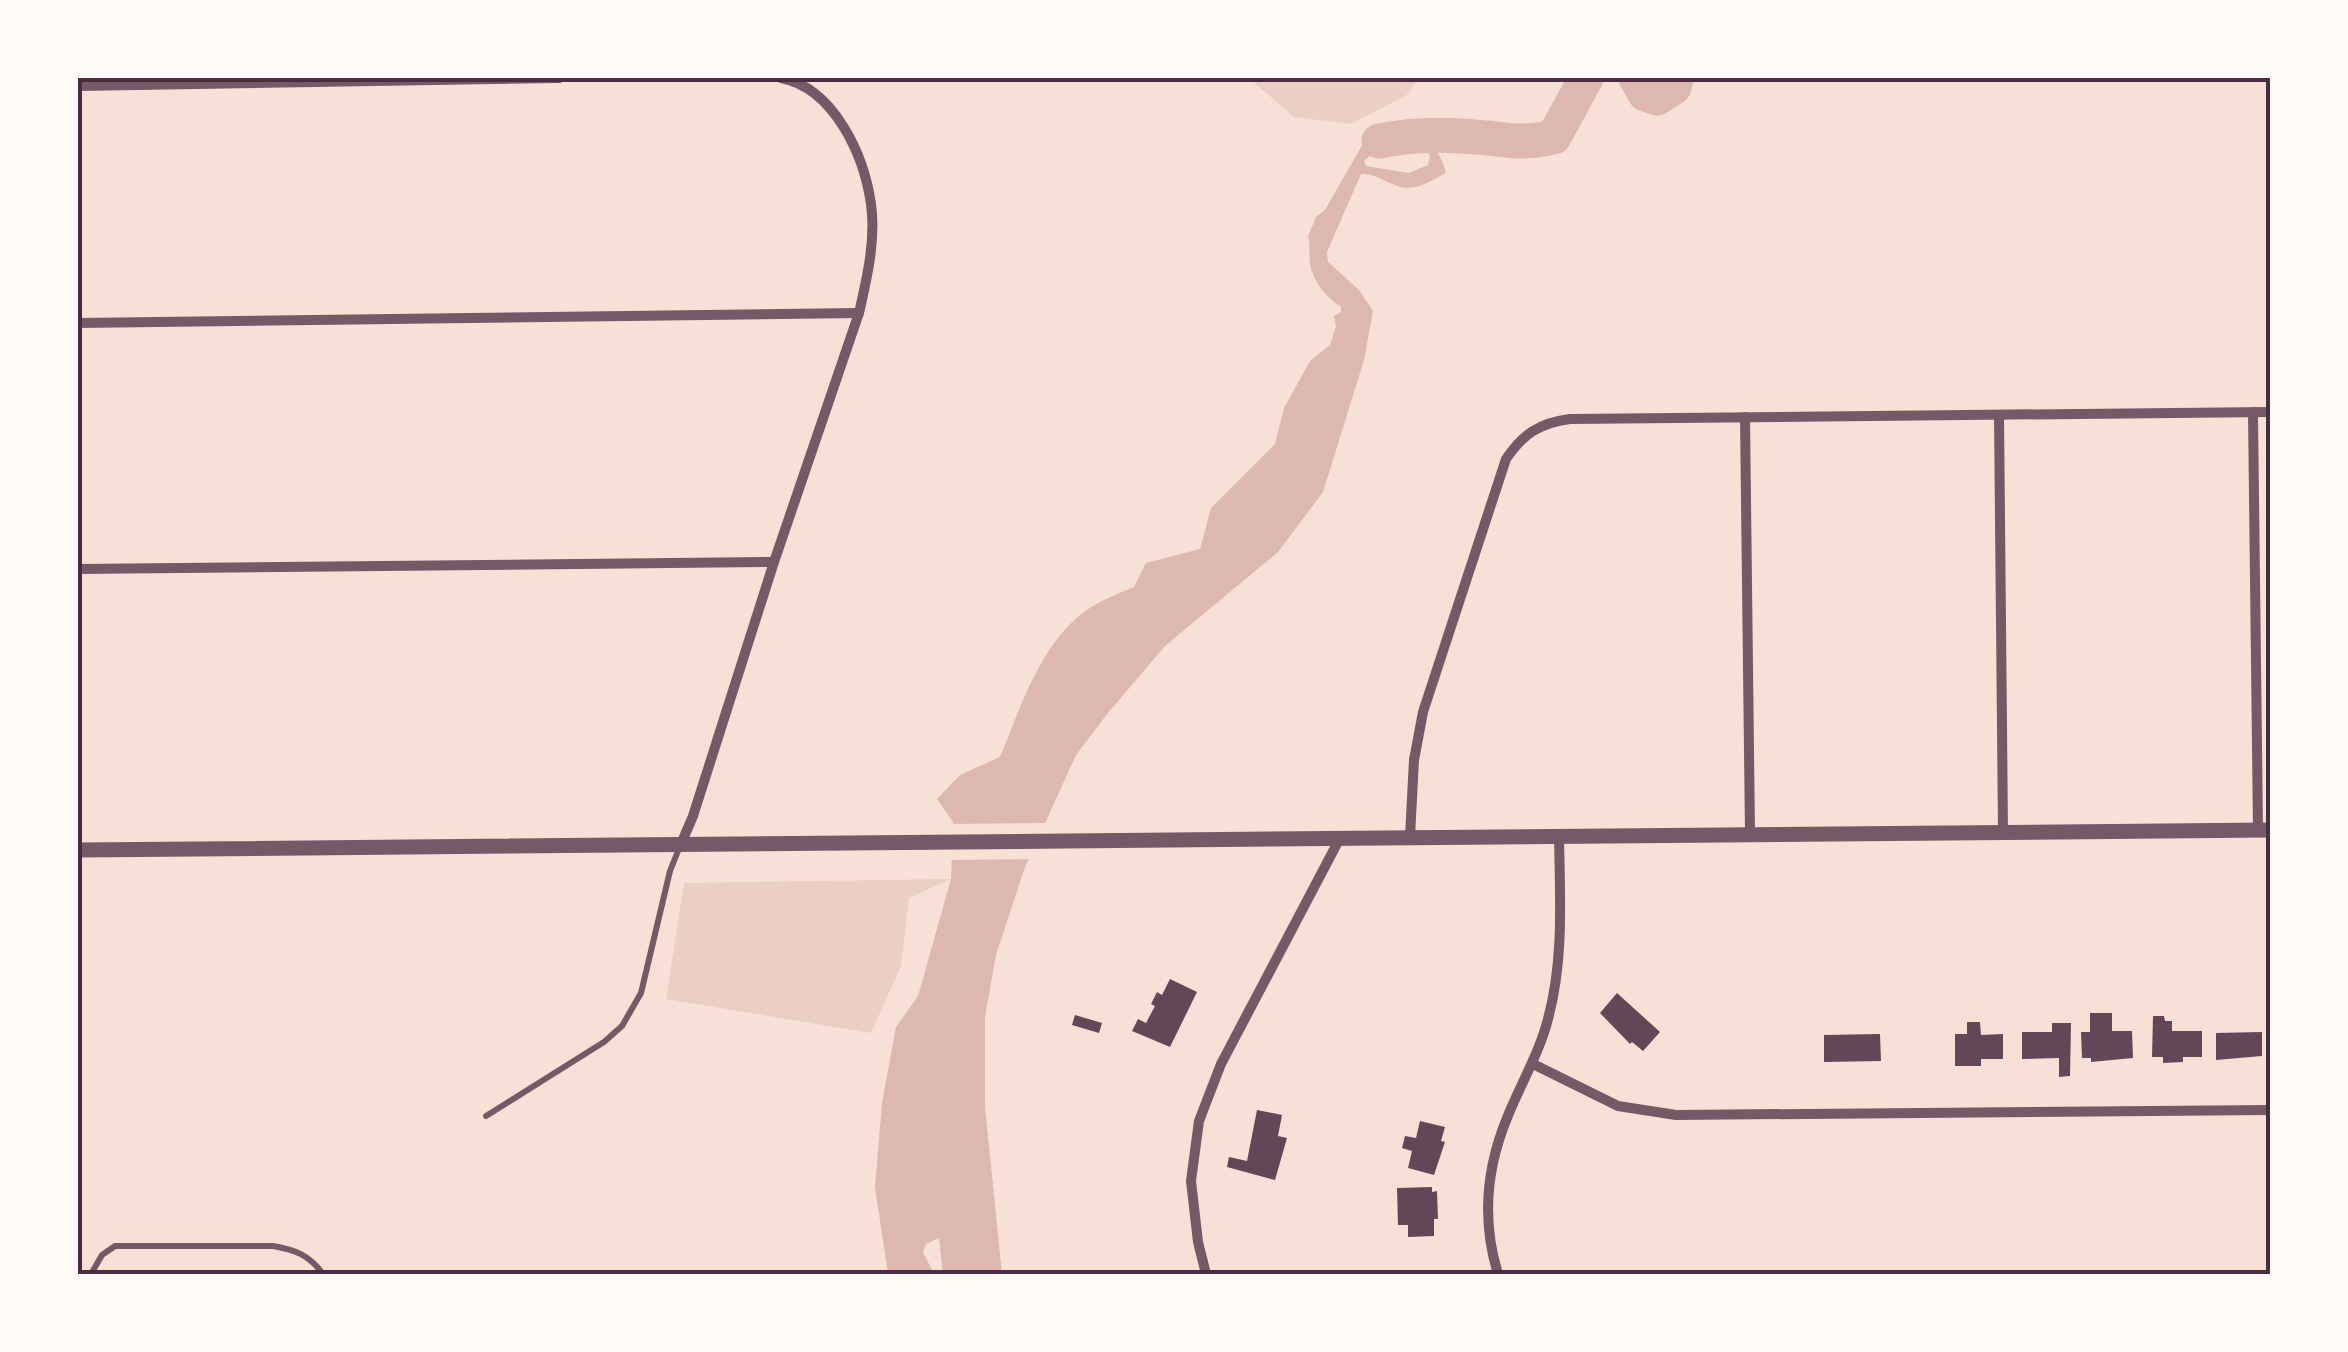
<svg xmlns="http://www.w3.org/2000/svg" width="2348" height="1352" viewBox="0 0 2348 1352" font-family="'DejaVu Sans',sans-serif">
<rect width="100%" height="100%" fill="#f7e1d7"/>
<!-- green -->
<g fill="#ebcfc5">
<path d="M1249,78H1419L1407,95L1351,124L1294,117Z"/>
<path d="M951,879L909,898L901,966L871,1033L666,999L684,883Z"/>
</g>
<!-- water -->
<path fill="#dcb8b0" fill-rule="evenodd" d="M1414,123C1427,135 1442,155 1446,173C1434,179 1421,188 1407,188C1391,187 1378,173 1361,174L1327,252L1328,262L1359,290L1373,311L1364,360L1323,492L1278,552L1165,646L1108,713L1076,755L1025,867L996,955L985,1017V1107L1002,1274H943L939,1238L926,1244L923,1252L934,1274H888L875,1187L882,1103L896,1027L918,996L951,879L953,822L937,799L960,775L1000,757C1022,704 1044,632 1098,603C1109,597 1122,592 1134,587L1146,563L1200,549L1211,508L1275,444L1284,408L1310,361L1330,345L1336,326L1334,316L1341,312V307C1327,298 1316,285 1311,269C1308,258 1311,248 1308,236L1316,217L1325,210L1361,147L1373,137ZM1394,143L1404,144L1408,148L1422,145L1430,156L1428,165L1409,173L1366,166L1364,161L1377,150L1392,155L1389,146Z"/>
<!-- pier -->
<path fill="#f7e1d7" d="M1050,823L1034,859L947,860L948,824Z"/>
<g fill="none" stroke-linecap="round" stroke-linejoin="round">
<!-- river -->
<g stroke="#dcb8b0" stroke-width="35">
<path d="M1636,78L1645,94L1657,98L1674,87L1676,78"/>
<path d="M1379,141C1409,135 1444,134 1475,137C1509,139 1518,145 1554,137L1586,78"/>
</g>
</g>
<!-- building -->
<g fill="#644757">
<path d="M1170,979L1197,992L1170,1047L1132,1031L1138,1019L1146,1023L1155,1006L1151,1004L1157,992L1162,995Z"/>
<path d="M1617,993L1660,1032L1643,1051L1632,1042L1630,1044L1600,1013Z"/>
<path d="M2090,1013H2112V1031H2132L2133,1058L2091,1062V1058H2082L2081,1032H2090Z"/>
<path d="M1075,1015L1102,1023L1099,1033L1072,1025Z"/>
<path d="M2153,1016H2164L2165,1021H2172V1031H2202V1057H2183V1062L2163,1063V1057H2152Z"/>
<path d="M1967,1022H1980L1981,1035L2003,1034V1059H1981V1066H1955V1034H1967Z"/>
<path d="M2052,1023H2071L2070,1076L2059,1077V1058L2022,1059V1032H2052Z"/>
<path d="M2262,1032V1056L2216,1060V1033Z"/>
<path d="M1880,1034L1881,1061L1824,1062V1035Z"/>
<path d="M1257,1110L1282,1115L1278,1136L1287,1138L1275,1180L1227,1167L1229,1157L1247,1161Z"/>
<path d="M1420,1121L1445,1127L1441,1141L1445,1142L1434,1175L1408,1168L1412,1151L1402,1148L1405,1136L1416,1138Z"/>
<path d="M1432,1187V1192L1437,1191L1438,1219H1434V1236L1408,1237V1225H1398L1397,1188Z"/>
</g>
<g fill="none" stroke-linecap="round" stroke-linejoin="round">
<!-- service -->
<g stroke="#755966" stroke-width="6">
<path d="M486,1116L604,1042L622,1026L641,993L670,871L680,846"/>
<path d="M91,1274L102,1255L115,1246H273C296,1250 309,1255 323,1274"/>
</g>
<!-- minor -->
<g stroke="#755966" stroke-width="10">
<path d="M78,86L559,78"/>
<path d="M78,323L859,313"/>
<path d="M2253,412L2258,830"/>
<path d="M1999,415L2003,832"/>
<path d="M1745,417L1750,834"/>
<path d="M78,569L774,562"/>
<path d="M1410,837L1414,760L1423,712L1506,459C1523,434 1539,423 1570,419L2270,412"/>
<path d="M681,844L693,816L774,562L859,313C867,278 876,240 871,204C864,155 834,88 781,78"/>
<path d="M1533,1064L1618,1106L1676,1115L2270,1110"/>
<path d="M1206,1274L1198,1242L1191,1181L1199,1121L1221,1064L1340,838"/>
<path d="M1498,1274C1482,1222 1486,1169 1507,1118C1520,1085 1539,1054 1548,1019C1564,960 1560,898 1559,837"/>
</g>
<!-- tertiary -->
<path stroke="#755966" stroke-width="15" d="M78,850L2270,830"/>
</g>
<!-- border -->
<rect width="2348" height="1352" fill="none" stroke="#fffaf5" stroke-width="160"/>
<rect x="80" y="80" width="2188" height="1192" fill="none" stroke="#4a2c40" stroke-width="4"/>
</svg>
